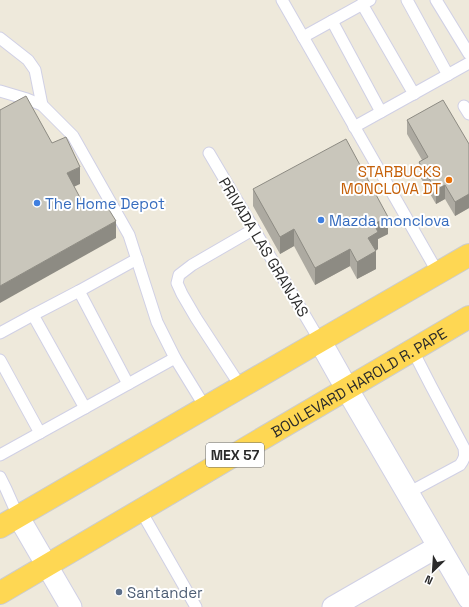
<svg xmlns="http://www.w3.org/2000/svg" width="469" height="607" viewBox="0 0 469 607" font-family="'Space Grotesk',sans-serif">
<rect width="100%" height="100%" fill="#eee9db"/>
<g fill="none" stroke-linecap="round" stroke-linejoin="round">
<!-- service casing -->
<g stroke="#d0d0e5" stroke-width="13">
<g id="service">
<path d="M282,0L438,273"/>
<path d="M407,0L448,75"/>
<path d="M436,0L469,54"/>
<path d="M362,4L414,94"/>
<path d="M332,21L381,112"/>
<path d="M303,37L370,0"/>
<path d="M0,38L28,60L35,70L42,105"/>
<path d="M0,91L27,99L42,105L73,136L129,235L157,322L175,358L205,407"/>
<path d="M464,106L469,114"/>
<path d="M354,127L469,63"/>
<path d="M209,153L320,341"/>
<path d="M79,291L128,384"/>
<path d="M33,315L85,408"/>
<path d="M0,333L33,315L79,291L137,259"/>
<path d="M0,360L40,433"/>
<path d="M241,387L196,318L182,294L177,283L179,275L192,265L254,229"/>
<path d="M0,455L175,358"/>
<path d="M0,477L6,489L18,516"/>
<path d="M408,493L460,465C465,458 465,456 464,448L431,386L413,351"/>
<path d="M141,511L196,607"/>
</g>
</g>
<!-- minor casing -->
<g stroke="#d0d0e5" stroke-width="23">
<g id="minor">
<path d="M18,516L71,607"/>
<path d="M333,607L439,546"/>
</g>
</g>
<!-- tertiary casing -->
<g stroke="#d0d0e5" stroke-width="24">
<path id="tertiary" d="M320,341L347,389L469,598"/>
</g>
<!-- trunk casing -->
<g stroke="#ccc" stroke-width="24">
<g id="trunk">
<path d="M0,527L320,341L469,255"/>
<path id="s1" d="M0,593L469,317"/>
</g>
</g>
<!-- service -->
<use href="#service" stroke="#fff" stroke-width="11"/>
<!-- minor -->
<use href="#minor" stroke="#fff" stroke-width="21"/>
<!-- tertiary -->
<use href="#tertiary" stroke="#fff" stroke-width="22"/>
<!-- trunk -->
<use href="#trunk" stroke="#fed753" stroke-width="22"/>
</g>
<!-- wall -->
<g fill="#adaaa1">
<path d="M407,120L469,144V208L455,216L445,199L436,204L419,175V162L422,160L407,134Z"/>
<path d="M253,189L388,234L378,239V249L375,251L376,269L357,279L350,266L315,285L294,246L280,254L253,206Z"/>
</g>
<!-- shaded-wall -->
<g fill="#8d8b83">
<path d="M80,167V184L67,190V173Z"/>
<path d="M445,185V199L436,204V190Z"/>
<path d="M469,194V208L455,216V202Z"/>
<path d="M388,217V234L378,239V249L368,255V238L374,224Z"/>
<path d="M116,221V238L0,303V286Z"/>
<path d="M294,229V246L280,254V237Z"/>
<path d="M350,249V266L315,285V268Z"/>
<path d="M376,251V269L357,279V262Z"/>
</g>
<!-- building -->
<g fill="#c9c6bb" stroke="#8d8b83">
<path d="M26,96L52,143L66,137L80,167L67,173L86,209L103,200L116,221L0,286V110Z"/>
<path d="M443,100L469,144V194L455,202L445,185L436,190L419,162L428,157L407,120Z"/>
<path d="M346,139L388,217L374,224L378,232L368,238L376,251L357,262L350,249L315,268L294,229L280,237L253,189Z"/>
</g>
<!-- markers -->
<circle fill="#e8710a" stroke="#fff" stroke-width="1.5" cx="449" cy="180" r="4"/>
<g fill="#3f7fe0" stroke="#fff" stroke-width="1.5">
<circle cx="37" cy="203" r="4"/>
<circle cx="321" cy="220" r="4"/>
</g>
<circle fill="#5c6f8a" stroke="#fff" stroke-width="1.5" cx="119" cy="592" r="4"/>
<g text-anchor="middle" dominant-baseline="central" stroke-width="4" stroke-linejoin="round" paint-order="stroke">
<!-- shield labels -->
<rect fill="#fff" stroke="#6a6a6a" stroke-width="1" x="206" y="443" width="58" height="24" rx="3"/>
<g font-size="14" font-weight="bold" fill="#2a2a2a">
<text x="235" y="455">MEX 57</text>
</g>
<!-- food labels -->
<g font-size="15" fill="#c56008" stroke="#fff" text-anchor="end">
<text x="441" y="171">STARBUCKS<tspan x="441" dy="17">MONCLOVA DT</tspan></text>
</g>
<!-- shop labels -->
<g font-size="15" fill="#366cbe" stroke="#fff" text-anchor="start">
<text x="45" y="203">The Home Depot</text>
<text x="329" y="220">Mazda monclova</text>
</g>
<!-- street labels -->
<g font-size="15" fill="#2a2a2a" stroke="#fff">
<text transform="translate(264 247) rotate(59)">PRIVADA LAS GRANJAS</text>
<text stroke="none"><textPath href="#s1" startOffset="416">BOULEVARD HAROLD R. PAPE</textPath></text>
</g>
<!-- service labels -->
<g font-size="15" fill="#4e5e75" stroke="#fff" text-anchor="start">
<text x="127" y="592">Santander</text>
</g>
</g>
<!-- north arrow -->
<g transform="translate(433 571) rotate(205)" stroke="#ffffff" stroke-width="3" paint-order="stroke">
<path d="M0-3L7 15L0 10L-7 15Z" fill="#2a2a2a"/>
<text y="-6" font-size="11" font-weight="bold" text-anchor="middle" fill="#2a2a2a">N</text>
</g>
</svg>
